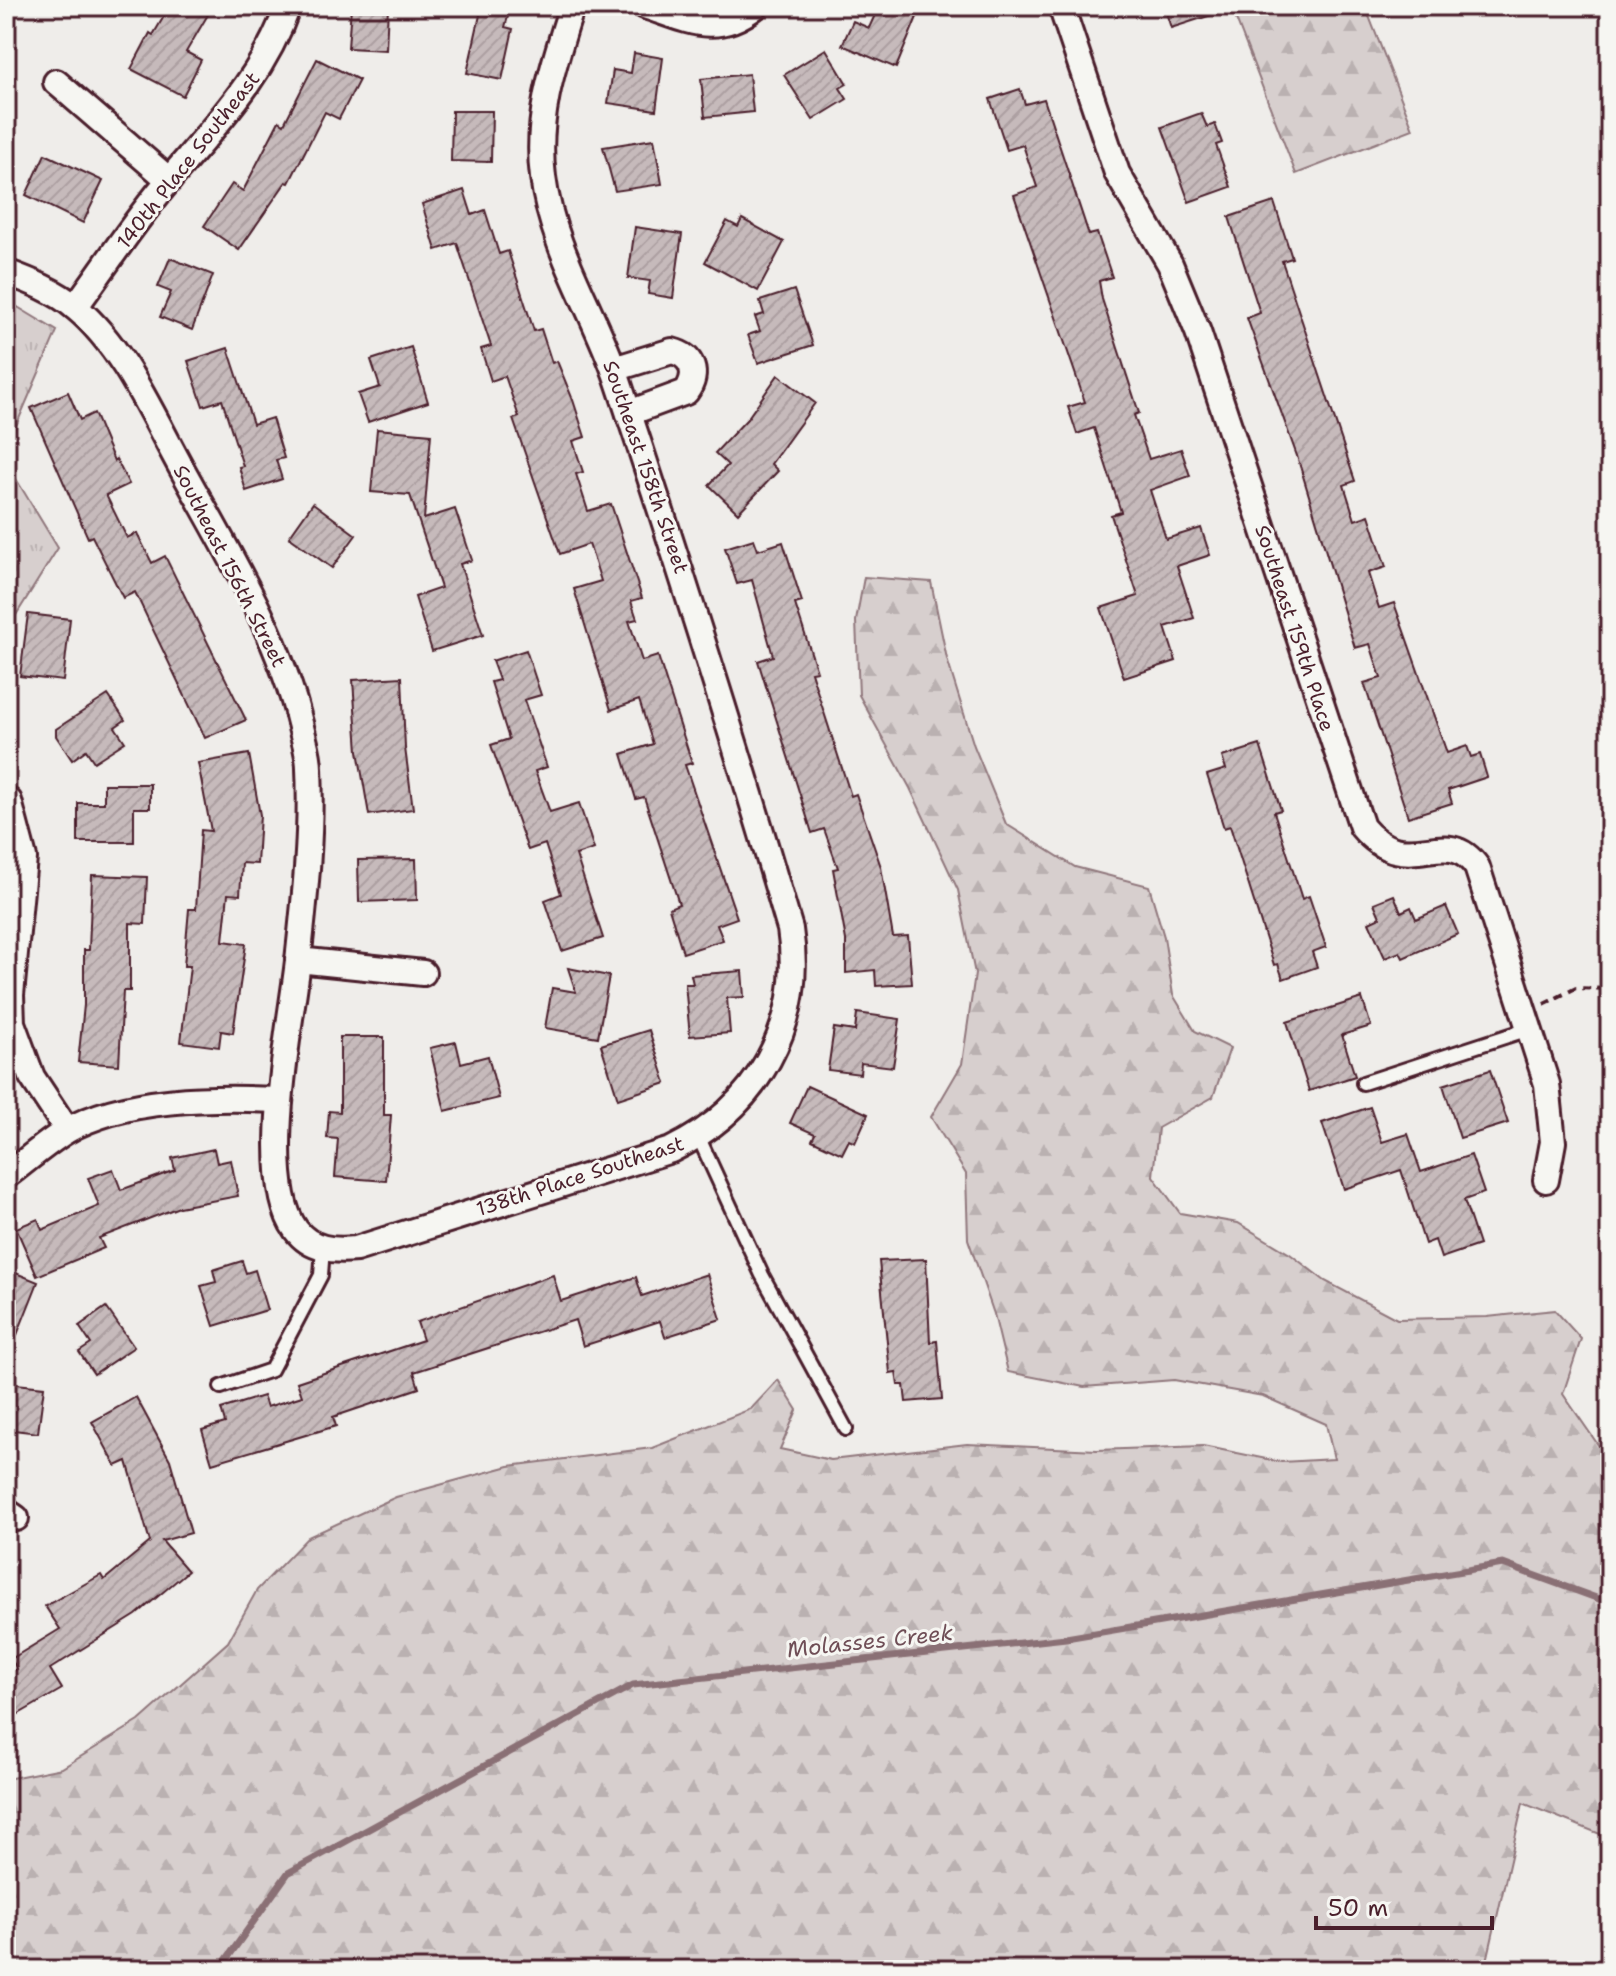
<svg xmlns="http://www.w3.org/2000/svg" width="1616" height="1976" viewBox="0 0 1616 1976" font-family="'Shantell Sans',sans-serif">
<defs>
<pattern id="forest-firs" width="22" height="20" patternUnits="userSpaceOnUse" patternTransform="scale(2)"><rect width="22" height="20" fill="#d7cfce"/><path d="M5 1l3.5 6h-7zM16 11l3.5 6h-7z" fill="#bab1b1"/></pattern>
<pattern id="park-tufts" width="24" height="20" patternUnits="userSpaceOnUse" patternTransform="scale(2)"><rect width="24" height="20" fill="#d7cfce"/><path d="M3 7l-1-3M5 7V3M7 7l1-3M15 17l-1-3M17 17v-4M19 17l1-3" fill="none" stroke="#bab1b1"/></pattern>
<pattern id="building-hatch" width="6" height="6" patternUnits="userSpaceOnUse" patternTransform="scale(2)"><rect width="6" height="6" fill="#c6babb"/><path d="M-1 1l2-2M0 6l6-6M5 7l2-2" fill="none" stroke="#ac9fa1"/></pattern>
</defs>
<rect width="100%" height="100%" fill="#efedea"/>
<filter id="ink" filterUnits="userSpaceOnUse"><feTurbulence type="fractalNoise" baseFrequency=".0125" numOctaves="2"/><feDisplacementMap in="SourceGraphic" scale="16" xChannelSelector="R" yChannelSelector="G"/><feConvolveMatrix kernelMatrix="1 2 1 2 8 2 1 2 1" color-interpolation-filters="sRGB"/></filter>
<g filter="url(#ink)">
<!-- forest -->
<g fill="url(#forest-firs)" stroke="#90777c" stroke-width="2">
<path d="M1231,6H1365L1413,129L1296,174Z"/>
<path d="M864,577L931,582L947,659L974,746L1006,824L1075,867L1149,886L1164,937L1173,995L1195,1031L1230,1048L1213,1097L1158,1128L1153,1176L1180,1213L1238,1223L1290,1254L1325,1281L1397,1319L1487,1317L1555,1310L1581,1339L1563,1394L1610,1462V1838L1523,1803L1485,1970H6V1779L62,1768L139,1721L228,1642L257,1590L308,1537L396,1497L509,1466L652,1448L751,1409L778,1380L797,1410L780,1449L831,1460L967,1444L1097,1450L1203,1446L1281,1462L1334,1459L1326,1424L1263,1396L1174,1380L1084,1387L1008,1372L994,1314L968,1239L966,1174L931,1117L962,1064L975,974L958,890L910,788L859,695L856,621Z"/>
</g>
<!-- park -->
<g fill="url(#park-tufts)" stroke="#90777c" stroke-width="2">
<path d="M6,300L57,331L6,449Z"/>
<path d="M6,450L10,469L58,548L6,631Z"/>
</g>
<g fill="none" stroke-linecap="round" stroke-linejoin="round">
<!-- stream -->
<path stroke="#8a6f74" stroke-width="7" d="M219,1970L288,1873L633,1685L1066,1638L1503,1564L1610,1603"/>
</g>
<!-- building -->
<g fill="url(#building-hatch)" stroke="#4a1f2b" stroke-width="2">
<path d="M170,6H213L186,52L201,60L183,96L131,69L150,33L153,35Z"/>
<path d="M351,6H388L386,50L348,48Z"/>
<path d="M482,6H511L505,27L513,29L502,80L467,73Z"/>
<path d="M879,6H892L917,17L896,68L842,45L853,21L869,28Z"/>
<path d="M1164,6H1226L1227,10L1171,28Z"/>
<path d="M826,49L847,84L840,88L847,99L813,120L784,75Z"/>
<path d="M634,53L663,58L656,110L608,103L613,70L631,73Z"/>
<path d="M317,59L359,80L339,119L325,112L289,183L286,182L239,250L204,226L232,184L243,191L279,121L284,124Z"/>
<path d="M749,74L753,112L705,117L701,79Z"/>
<path d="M1020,89L1025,104L1044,99L1089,235L1097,233L1112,277L1099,281L1102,299L1139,413L1134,415L1149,459L1181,449L1190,476L1150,490L1166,539L1201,528L1210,555L1177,566L1194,618L1165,627L1176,661L1124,678L1101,608L1138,596L1111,515L1121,512L1094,428L1077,434L1068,407L1085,402L1014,195L1037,187L1023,145L1007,150L990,99Z"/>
<path d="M452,111H492L491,162L451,161Z"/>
<path d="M1201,113L1207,127L1215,124L1222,143L1216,145L1231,187L1189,202L1162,127Z"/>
<path d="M654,139L662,184L615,191L603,147Z"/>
<path d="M45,154L103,181L83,223L26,195Z"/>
<path d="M464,190L472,215L485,210L499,254L508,251L534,331L541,329L552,363L557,361L573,400L585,437L573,441L583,472L576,474L588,511L611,504L642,598L631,601L637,619L629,621L642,661L658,656L692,763L685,765L737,918L717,925L723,940L683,953L669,908L679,904L644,797L636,799L622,754L653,744L639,700L611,710L574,589L601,581L589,544L560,554L513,419L519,417L505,376L491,381L481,349L491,346L457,243L436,250L422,204Z"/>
<path d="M1274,202L1292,258L1282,261L1355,481L1344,485L1355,520L1369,515L1386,567L1368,573L1379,608L1394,603L1447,753L1467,746L1471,757L1480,754L1487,777L1448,790L1452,803L1408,817L1364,683L1381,678L1370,644L1355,648L1297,456L1247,318L1260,313L1229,217Z"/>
<path d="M742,219L784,242L758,291L705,262L727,221L738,227Z"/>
<path d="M635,227L682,234L673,298L648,294L650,281L628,278Z"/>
<path d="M170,258L213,275L192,330L160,317L171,292L158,287Z"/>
<path d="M794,290L813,345L758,363L748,335L760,331L755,317L764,314L760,301Z"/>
<path d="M411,347L428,402L368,422L358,394L380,387L371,360Z"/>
<path d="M228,348L253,424L272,418L284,458L276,460L282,479L246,491L239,467L243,466L222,400L203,406L188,361Z"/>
<path d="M778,375L815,403L771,464L778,471L738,513L709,485L728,465L715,453L747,419Z"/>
<path d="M68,392L80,420L94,413L114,461L116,459L129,484L106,495L127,538L137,533L152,563L165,556L246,720L205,738L135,592L123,598L92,536L88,538L31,408Z"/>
<path d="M377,429L431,434L424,519L455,509L472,560L460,564L483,635L432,651L415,597L441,588L410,495L371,492Z"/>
<path d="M313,503L356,535L332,568L289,537Z"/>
<path d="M754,539L758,550L783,542L802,602L795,604L817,671L811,672L851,796L856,794L881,867L893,937L908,936L912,984L876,986L875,970L846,973V940L833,869L838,868L824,829L812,833L758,661L773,656L752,580L737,584L725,548Z"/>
<path d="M28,614L70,619L63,681L20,676Z"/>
<path d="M526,650L541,695L524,700L547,767L535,771L550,812L579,803L594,849L576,855L603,938L562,951L545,900L561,894L545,844L528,850L491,745L509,739L491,682L499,680L492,661Z"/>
<path d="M402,677L405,748L413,809L369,815L358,751L353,680Z"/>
<path d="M108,695L125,720L115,727L125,742L94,762L86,750L72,760L56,736V729Z"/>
<path d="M1260,745L1281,810L1274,812L1302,899L1309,896L1326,947L1312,952L1317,967L1283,979L1278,964L1274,965L1230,826L1224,828L1207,775L1226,769L1222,757Z"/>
<path d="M249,754L260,815L257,864L242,863L240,895L228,894L223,941L246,944L233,1033L221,1031L219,1047L181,1042L190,966H184L189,909H196L201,830L211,831L198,763Z"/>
<path d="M104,784H150V808H134V842H78V803H104Z"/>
<path d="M416,859L417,900L359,902L358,860Z"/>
<path d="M92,875L147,877L145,924L130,923V991H123L119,1065L78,1062L84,1005V950H89Z"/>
<path d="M1394,895L1401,912L1411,907L1416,919L1446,906L1458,934L1403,958L1400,952L1385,958L1369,922L1380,917L1374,903Z"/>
<path d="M568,968L609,976L598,1037L545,1028L552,988L576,992Z"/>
<path d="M742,971L744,997L727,998L730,1033L690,1036L685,984H693L691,975Z"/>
<path d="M1362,998L1371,1026L1342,1035L1355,1076L1309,1091L1287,1022Z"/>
<path d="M857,1013L900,1019L893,1067L861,1063L860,1074L828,1070L834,1028L855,1031Z"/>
<path d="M649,1030L666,1083L618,1099L601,1045Z"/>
<path d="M340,1037H384V1115H391L386,1181L335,1177L338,1139L327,1138L329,1111L340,1112Z"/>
<path d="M456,1042L461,1063L488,1056L499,1098L445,1111L430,1048Z"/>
<path d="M1490,1070L1508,1123L1460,1138L1443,1085Z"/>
<path d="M807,1086L868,1114L855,1143L849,1140L842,1154L812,1140L815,1134L790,1123Z"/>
<path d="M1370,1107L1382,1142L1408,1134L1421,1172L1471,1155L1484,1193L1464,1200L1479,1245L1441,1258L1435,1240L1425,1244L1401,1170L1344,1189L1322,1123Z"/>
<path d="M214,1149L217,1163L231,1160L238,1196L179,1207L99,1238L104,1248L37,1276L16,1228L38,1219L42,1230L99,1206L88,1178L113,1169L121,1190L175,1170L172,1158Z"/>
<path d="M926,1259L930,1342L937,1341L942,1399L906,1402L904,1385H898L896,1372L890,1373L879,1261Z"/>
<path d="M242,1261L246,1273L255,1270L267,1310L214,1326L201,1286L216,1282L213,1270Z"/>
<path d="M6,1269L38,1282L7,1360H6Z"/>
<path d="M707,1274L721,1319L665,1337L660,1321L583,1346L575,1320L414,1372L419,1388L333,1417L336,1426L212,1463L202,1430L225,1423L221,1409L263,1396L267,1407L302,1396L297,1382L423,1340L417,1322L553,1275L561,1301L636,1277L642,1296Z"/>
<path d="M106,1307L134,1347L94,1374L79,1352L91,1344L79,1326Z"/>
<path d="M6,1383L44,1387L38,1433L6,1429Z"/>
<path d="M136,1397L170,1460L191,1533L162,1541L188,1571L136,1615L50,1669L62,1689L17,1715L6,1697V1676L17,1669L11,1659L60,1629L45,1606L101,1575L104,1580L150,1542L127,1461L116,1466L92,1422Z"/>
</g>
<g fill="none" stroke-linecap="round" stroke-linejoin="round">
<!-- service casing -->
<g stroke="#4a1f2b" stroke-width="18">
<g id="service">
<path d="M1363,1083L1529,1029"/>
<path d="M698,1136L762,1275L846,1429"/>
<path d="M221,1387L271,1370L321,1275L323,1248"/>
</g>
</g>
<!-- minor casing -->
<g stroke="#4a1f2b" stroke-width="30">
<g id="minor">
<path d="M645,6C688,20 716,38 756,6"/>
<path d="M1061,6L1117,173L1170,264L1198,332L1362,827C1408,882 1444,821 1477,867L1547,1084L1553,1142L1546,1180"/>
<path d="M56,82L169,180"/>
<path d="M6,272C30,281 56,291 76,308C124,348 152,415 182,469C227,551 279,634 301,727C304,740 309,754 309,768C312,832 305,898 298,961C291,1024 258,1179 296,1230C311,1250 334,1251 356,1249L671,1150C757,1108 805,1025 790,929C736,745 679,563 618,381C595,312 552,250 543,177C535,117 554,63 572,6"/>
<path d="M75,307C107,264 136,218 171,178C217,123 264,75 288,6"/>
<path d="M614,369L672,351C693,356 699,374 686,392L629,413"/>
<path d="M9,801L24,858L11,995L12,1023L32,1077L67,1130"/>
<path d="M298,960L423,973"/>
<path d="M6,1176C26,1161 45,1144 66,1131C124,1097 215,1097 280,1100"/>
<path d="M6,1511L16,1518"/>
</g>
</g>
<!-- path -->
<g stroke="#4a1f2b" stroke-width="4" stroke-dasharray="8 6" stroke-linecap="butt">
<path d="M6,520L10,525L6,582"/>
<path d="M1544,1004L1576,988L1610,989"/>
</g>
<!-- service -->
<use href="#service" stroke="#f6f6f2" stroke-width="12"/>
<!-- minor -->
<use href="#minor" stroke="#f6f6f2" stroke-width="24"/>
</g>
</g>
<g text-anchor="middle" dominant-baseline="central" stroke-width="6" stroke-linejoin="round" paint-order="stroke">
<!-- street labels -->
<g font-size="20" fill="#4a1f2b" stroke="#f6f6f2">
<text transform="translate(188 160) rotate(-52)">140th Place Southeast</text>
<text transform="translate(646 467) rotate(71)">Southeast 158th Street</text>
<text transform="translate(230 566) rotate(63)">Southeast 156th Street</text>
<text transform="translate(1295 628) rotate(72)">Southeast 159th Place</text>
<text transform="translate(580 1176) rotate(-18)">138th Place Southeast</text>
</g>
<!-- water labels -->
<g font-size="22" font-style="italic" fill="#6f4e56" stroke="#f6f6f2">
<text transform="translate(870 1641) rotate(-6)">Molasses Creek</text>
</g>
</g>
<!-- margin -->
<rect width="1616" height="1976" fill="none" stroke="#f6f6f2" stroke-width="32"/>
<rect x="16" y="16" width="1584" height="1944" fill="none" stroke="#4a1f2b" stroke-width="3" filter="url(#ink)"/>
<!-- scale -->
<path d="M1316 1916v12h176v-12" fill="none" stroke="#4a1f2b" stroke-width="4"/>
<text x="1328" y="1916" font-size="24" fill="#4a1f2b" stroke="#f6f6f2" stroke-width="6" paint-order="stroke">50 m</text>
</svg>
